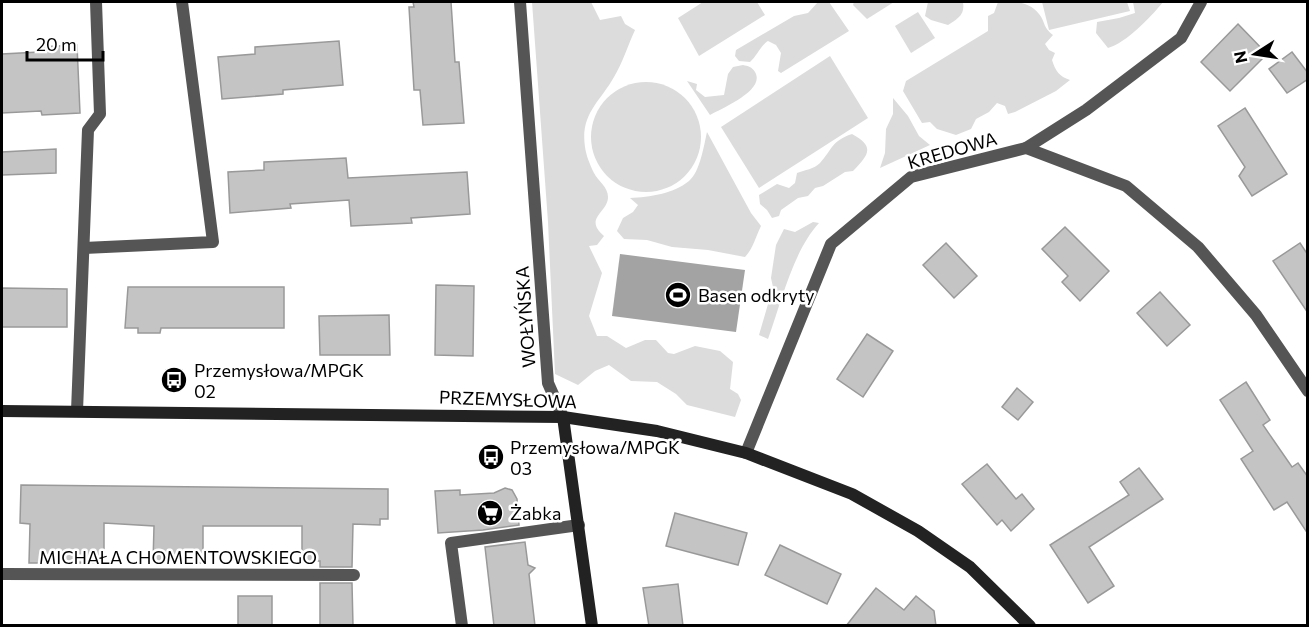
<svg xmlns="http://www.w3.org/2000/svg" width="1309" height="627" viewBox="0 0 1309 627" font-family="Commissioner,sans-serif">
<rect width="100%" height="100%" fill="#fff"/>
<!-- green -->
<g fill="#dcdcdc">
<path d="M532,2H591L600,20L621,16L625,24L635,30C628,45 623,62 614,77C600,102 580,114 585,147C586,155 590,165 594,173C598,181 608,187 608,197C608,213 583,218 604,236L597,245L589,246L602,273L589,316L597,336H607L626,348L645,340H656L668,353L674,354L695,346L720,351L733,362L730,389L738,394L741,400L735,417L687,405L676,394L657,382L631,381L609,365L595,371L578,385L555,374L548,222Z"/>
<path d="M703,2H757L765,15L699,56L678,18Z"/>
<path d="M818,2H829L849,31L781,73L778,71L781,53L776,45L768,41C761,45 757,56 750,62L739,61L735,56L736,50L794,16L808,13Z"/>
<path d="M854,2H894L867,19L853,5Z"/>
<path d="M928,2H963C965,14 959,18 948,25L931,20L925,16Z"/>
<path d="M998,2C1013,1 1029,1 1039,14C1046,23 1042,26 1053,35L1045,44L1049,50L1055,53L1052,60C1056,72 1059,76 1070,80L1056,91L1015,112L1008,114L1005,106L997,103L989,112L976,119L971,129L956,135L937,129L930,122L922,123L903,91L906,81L988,31V16L994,13Z"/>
<path d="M1042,2H1127L1130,11L1049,30Z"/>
<path d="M1133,2H1163C1151,17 1126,43 1108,48L1096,33L1097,22L1119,18L1135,13Z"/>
<path d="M918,12L935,38L911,53L895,26Z"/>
<path d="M830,56L868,118L759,188L721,127Z"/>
<path d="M743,65C748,66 752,67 755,72C766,90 722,108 710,115L687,81L697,84L696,90L705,97L724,95L728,74L733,67Z"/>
<circle cx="646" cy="137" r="55"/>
<path d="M893,98L908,116L919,136L930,145L880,168L885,153L886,129L893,114Z"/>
<path d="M707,132L751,213L761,226C755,238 754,247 745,257L708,250L672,247L647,240L624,239L617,231L623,218L633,212L638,205L630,198C650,197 673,194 689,181C700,172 704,145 707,132Z"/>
<path d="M852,134C876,147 868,155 853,171L845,172L823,186L815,188L808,196L798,198L781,210L779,216L772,218L767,210L760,204L759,195L777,184L789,188L795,183L797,173C805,170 814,169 820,163C832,150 831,141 852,134Z"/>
<path d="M813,222L819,223C793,251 781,303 768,339L759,335L773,287L771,278L776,245L784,229L795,232Z"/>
</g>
<!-- water -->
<path fill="#a3a3a3" d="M620,254L745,270L736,332L612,316Z"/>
<!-- building -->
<g fill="#c4c4c4" stroke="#999" stroke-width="1.5">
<path d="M413,2H451L455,62H459L464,123L423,125L420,90H414L409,7H414Z"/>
<path d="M1238,24L1267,54L1230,91L1201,62Z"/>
<path d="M339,41L343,85L283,90V94L222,99L218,57L255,54V47Z"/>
<path d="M77,45L80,113L42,115L41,111L2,113V54L39,52V47Z"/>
<path d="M1292,52L1308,73V79L1287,93L1269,69Z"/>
<path d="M1245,108L1287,174L1252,196L1239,176L1245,167L1218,126Z"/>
<path d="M56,149V173L2,175V152Z"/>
<path d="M346,158L348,178L467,172L470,214L411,218L412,223L351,226L349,200L290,204L291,208L230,213L228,172L264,170V162Z"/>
<path d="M1065,227L1109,271L1080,301L1062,282L1068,276L1042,249Z"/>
<path d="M946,243L977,276L954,298L923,265Z"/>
<path d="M1300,243L1308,255V313L1273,261Z"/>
<path d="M436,285L474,286L473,356L435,355Z"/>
<path d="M128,287H284V328H161L160,333H138V328H125Z"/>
<path d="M2,288L67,289V327H2Z"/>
<path d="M1160,292L1190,325L1167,346L1137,313Z"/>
<path d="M389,315L390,355H320L319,316Z"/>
<path d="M867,334L893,351L863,397L837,379Z"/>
<path d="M1246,382L1270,420L1263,425L1292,467L1298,463L1308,477V534L1287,502L1274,510L1241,459L1253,451L1220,400Z"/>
<path d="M1017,388L1033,402L1018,420L1002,407Z"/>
<path d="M987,464L1016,499L1022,494L1034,509L1011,531L1002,520L997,525L962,484Z"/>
<path d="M1139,468L1163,499L1089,547L1114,586L1088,603L1050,545L1129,495L1120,482Z"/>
<path d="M21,485L388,489V519H380V525L353,524L352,567H320V561H302V526H203V563H153L154,526L104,523V563H29L30,524L20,523Z"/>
<path d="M505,488L512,490L517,499L519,525L483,530L438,533L435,491L460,490V495L494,493Z"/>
<path d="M675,513L747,533L738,565L666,546Z"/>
<path d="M525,542L528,565L535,568L529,574L535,626H494L485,547Z"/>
<path d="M780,545L841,574L827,604L765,575Z"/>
<path d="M320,583H352L353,626H320Z"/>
<path d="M678,584L683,626H649L643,588Z"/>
<path d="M876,588L904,610L916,596L934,611L936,626H846Z"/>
<rect x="238" y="596" width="34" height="30"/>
</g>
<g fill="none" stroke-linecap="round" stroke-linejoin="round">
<!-- lane -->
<g stroke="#555" stroke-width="12">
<path d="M84,248L213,242L182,2"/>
<path d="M77,411L88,130L100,114L96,2"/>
<path d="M462,626L451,543L579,525"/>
</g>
<!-- street -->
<g stroke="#555" stroke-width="12">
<path d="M520,2L548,383L563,417"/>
<path d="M1026,148L1126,186L1198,247L1256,315L1308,391"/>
<path d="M746,453L831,244L911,177L1026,148L1086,110L1181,38L1201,2"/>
<path d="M2,574L354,575"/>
</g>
<!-- secondary -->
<g stroke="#222" stroke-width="12">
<path d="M2,411L563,417L657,431L746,453L852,494L918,531L970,567L1030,626"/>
<path d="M563,417L592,626"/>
</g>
</g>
<!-- icons -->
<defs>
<g id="stadium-disc" transform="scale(1.35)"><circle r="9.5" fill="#000" stroke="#fff"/><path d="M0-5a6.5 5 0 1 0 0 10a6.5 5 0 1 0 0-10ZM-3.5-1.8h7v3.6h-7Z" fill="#fff"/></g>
<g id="bus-disc" transform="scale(1.35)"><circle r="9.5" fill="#000" stroke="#fff"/><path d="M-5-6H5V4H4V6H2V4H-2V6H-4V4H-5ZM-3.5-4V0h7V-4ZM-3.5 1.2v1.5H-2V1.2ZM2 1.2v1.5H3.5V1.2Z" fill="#fff"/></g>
<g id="supermarket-disc" transform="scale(1.35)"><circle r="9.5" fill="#000" stroke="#fff"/><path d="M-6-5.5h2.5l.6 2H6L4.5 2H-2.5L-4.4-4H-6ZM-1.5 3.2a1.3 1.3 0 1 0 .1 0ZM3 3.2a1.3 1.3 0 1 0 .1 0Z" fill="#fff"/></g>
</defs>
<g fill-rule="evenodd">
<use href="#stadium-disc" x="678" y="295"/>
<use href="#bus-disc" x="174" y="380"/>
<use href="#bus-disc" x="491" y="457"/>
<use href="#supermarket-disc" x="490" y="513"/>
</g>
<g text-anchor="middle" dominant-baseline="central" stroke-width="5" stroke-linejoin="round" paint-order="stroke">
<!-- street labels -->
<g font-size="18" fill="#000" stroke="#fff">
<text transform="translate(952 150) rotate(-16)">KREDOWA</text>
<text transform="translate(525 317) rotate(-94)">WOŁYŃSKA</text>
<text transform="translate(508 399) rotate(2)">PRZEMYSŁOWA</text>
<text x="178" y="557">MICHAŁA CHOMENTOWSKIEGO</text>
</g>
<!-- poi labels -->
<g font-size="18" fill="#000" stroke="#fff" text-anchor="start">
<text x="698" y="295">Basen odkryty</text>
<text x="194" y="370">Przemysłowa/MPGK<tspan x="194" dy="21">02</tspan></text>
<text x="510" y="447">Przemysłowa/MPGK<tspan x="510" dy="21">03</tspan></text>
<text x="510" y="513">Żabka</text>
</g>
</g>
<!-- border -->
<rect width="1309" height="627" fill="none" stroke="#000000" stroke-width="6"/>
<!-- north arrow -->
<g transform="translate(1255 54) rotate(258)" stroke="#ffffff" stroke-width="4.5" paint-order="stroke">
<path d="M0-4.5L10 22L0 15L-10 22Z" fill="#000000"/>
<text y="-9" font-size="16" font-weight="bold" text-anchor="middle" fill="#000000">N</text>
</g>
<!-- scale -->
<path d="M27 51v9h76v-9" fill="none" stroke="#000000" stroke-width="3"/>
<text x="36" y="51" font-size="18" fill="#000000" stroke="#ffffff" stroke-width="4.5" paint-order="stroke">20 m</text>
</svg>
